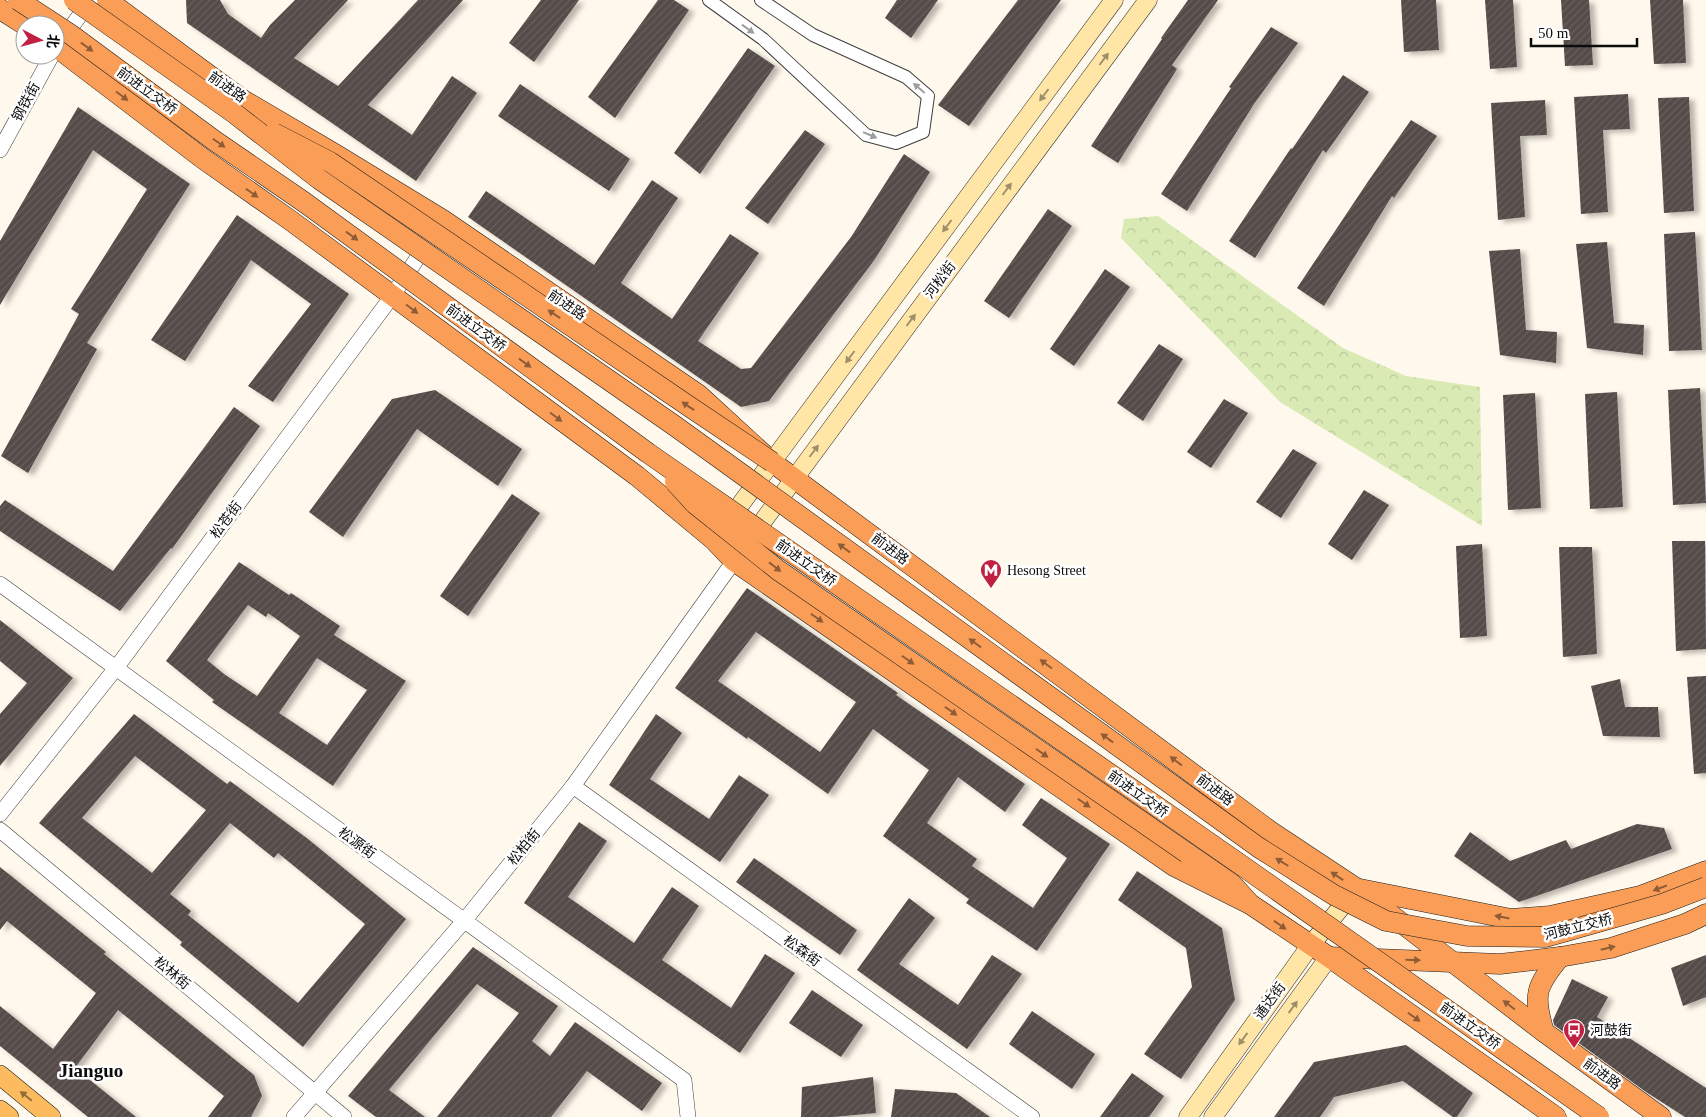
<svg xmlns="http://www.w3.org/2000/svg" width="1706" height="1117" viewBox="0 0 1706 1117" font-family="'Times New Roman','Noto Sans SC',serif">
<defs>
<pattern id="park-crowns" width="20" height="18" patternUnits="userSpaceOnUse" patternTransform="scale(1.25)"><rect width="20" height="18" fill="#daeab5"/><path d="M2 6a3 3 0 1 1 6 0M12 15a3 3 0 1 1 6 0" fill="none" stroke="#bac89a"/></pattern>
<pattern id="building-hatch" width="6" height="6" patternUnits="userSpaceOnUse" patternTransform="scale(1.25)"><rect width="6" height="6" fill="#554b49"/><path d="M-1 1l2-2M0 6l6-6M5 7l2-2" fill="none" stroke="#68605f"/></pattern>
<filter id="shadow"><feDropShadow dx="5.5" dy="3" stdDeviation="2.5" flood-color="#0004"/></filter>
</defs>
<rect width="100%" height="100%" fill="#fff8ec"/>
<!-- park -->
<path fill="url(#park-crowns)" d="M1158,216L1343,348L1406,376L1480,387L1482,526L1280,402L1121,238L1124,219Z"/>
<!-- building -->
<g fill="url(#building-hatch)" fill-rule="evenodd" filter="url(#shadow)">
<path d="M186,0H220L228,14L261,38L270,25L295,0H348L294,58L338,86L418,0H463L368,105L412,135L452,76L477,93L416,181L187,23Z"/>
<path d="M541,0H579L534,62L509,43Z"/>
<path d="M658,0H674L689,10L615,118L588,97Z"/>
<path d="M897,0H938L911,38L885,18Z"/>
<path d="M1018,0H1061L969,126L938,105Z"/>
<path d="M1188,0H1218L1172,65L1177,69L1118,163L1091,146L1162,39L1161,38Z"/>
<path d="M1401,0H1436L1439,50L1404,52Z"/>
<path d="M1485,0H1513L1517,67L1490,69Z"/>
<path d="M1561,0H1589L1593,65L1565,66Z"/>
<path d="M1650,0H1683L1686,63L1654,64Z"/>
<path d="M1271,27L1298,43L1254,104L1187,211L1161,194L1231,88L1229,87Z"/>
<path d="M748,48L775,66L700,174L674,153Z"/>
<path d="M1343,75L1369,92L1326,153L1323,150L1255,258L1229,241L1291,148L1292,149Z"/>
<path d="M520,84L630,159L609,191L498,116Z"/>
<path d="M1628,94L1630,129L1603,130L1608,212L1581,214L1574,97Z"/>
<path d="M1689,97L1694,211L1664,213L1658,98Z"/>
<path d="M1545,100L1547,135L1520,136L1525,217L1498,220L1491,103Z"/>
<path d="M78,107L190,184L87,343L97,349L28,473L1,456L79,314L71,309L147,189L93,150L0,305V241Z"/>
<path d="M1411,120L1437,136L1394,198L1392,196L1324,306L1297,288L1369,180Z"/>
<path d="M805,130L825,144L768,224L745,208Z"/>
<path d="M904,154L930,172L875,259L769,401L741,407L468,217L486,191L594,265L652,180L678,198L621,283L672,319L730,234L759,253L698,341L741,369L751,368L851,237Z"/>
<path d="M1048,209L1072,226L1009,318L984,301Z"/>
<path d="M237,215L349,294L273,402L248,386L311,304L251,260L185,361L151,340Z"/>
<path d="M1695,232L1702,350L1669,351L1664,234Z"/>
<path d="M1607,242L1614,323L1644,325L1643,355L1587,348L1576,244Z"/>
<path d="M1520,249L1526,330L1557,332L1556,363L1500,355L1489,251Z"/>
<path d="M1105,269L1130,287L1074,366L1050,349Z"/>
<path d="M1159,344L1183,359L1143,421L1117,403Z"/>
<path d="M1700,388L1706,503L1673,505L1668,390Z"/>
<path d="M435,390L522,449L498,486L417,429L343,537L309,512L392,399Z"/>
<path d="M1617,392L1623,507L1590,509L1585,394Z"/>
<path d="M1535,393L1541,508L1508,510L1503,395Z"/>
<path d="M1224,399L1248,413L1211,468L1187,452Z"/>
<path d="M234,407L260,426L172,549L171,548L120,611L0,531V506L5,500L113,571Z"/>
<path d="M1293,449L1317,463L1281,518L1256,502Z"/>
<path d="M1364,490L1389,505L1352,560L1328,544Z"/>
<path d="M512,494L540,513L468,616L440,596Z"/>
<path d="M1672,541H1705L1706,649L1676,651Z"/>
<path d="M1482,544L1487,636L1460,638L1456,546Z"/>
<path d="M1559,547H1592L1597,654L1563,657Z"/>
<path d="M239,562L289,595L291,593L340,626L334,635L406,681L333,786L212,702L214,700L166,661ZM248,605L266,617L268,613L300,636L257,696L224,674L207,660ZM317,658L367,690L327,745L279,713Z"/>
<path d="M747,588L898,693L896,695L1025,784L1005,812L958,777L927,823L977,859L972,866L1033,908L1067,858L1022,825L1041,798L1110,844L1037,951L966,903L969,899L883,836L929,770L873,729L828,794L748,737L747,739L675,688ZM756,632L856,702L820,752L718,681Z"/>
<path d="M0,620L73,678L0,766V714L27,683L0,661Z"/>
<path d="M1706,676V773L1694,774L1687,677Z"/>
<path d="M1620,679L1625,707H1658L1660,737L1603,736L1591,686Z"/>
<path d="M134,714L227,784L230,781L308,839L406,919L303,1047L180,945L182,942L39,823ZM135,756L206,810L152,873L82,818ZM230,823L274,858L278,853L365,924L298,1003L188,915L191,911L170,894Z"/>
<path d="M656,714L682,733L650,779L709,819L739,775L769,795L720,862L609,785Z"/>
<path d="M579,822L607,841L568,897L634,943L672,887L699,906L662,960L731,1008L765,954L795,973L740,1053L524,903Z"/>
<path d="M1637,824L1664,828L1672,849L1519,902L1454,856L1470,832L1510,861L1566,840L1571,849Z"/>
<path d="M754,858L857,930L840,955L736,882Z"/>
<path d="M0,867L106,952L104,954L254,1075L262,1096L251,1117H208L224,1096L118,1010L75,1068L136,1117H88L0,1046V1006L53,1049L96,993L7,921L0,930Z"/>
<path d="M1137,871L1222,928L1235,1000L1181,1079L1144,1054L1192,987L1186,948L1118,900Z"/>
<path d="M909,898L935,918L899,964L958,1005L992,955L1022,974L967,1049L857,970Z"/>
<path d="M473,947L558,1006L532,1041L550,1056L575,1022L662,1083L642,1111L587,1071L551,1117H437L519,1013L477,984L389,1090L425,1117H376L348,1096Z"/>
<path d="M1706,955V997L1683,1006L1671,968Z"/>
<path d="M1572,979L1608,997L1597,1017L1706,1088V1117H1685L1646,1092L1554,1025L1553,1020Z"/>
<path d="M812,990L863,1025L841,1057L789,1023Z"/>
<path d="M1032,1011L1095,1054L1072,1089L1009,1044Z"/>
<path d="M1406,1045L1473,1093L1457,1117H1453L1403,1081L1334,1097L1320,1117H1274L1314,1062Z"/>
<path d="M1132,1073L1164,1096L1149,1117H1100Z"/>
<path d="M873,1077L876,1113L833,1117H801L802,1087Z"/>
<path d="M895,1089L956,1093L990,1117H891Z"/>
</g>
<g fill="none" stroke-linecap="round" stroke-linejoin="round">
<!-- minor casing -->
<g stroke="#3f3f3f" stroke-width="14">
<path id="minor" d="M709,0L763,39L866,135L896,143L923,132L928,96L906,77L813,35L761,0"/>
</g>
<!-- tertiary casing -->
<g stroke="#3f3f3f" stroke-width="16">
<g id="tertiary">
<path d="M61,41L91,0"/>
<path d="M0,150L52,55"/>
<path d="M0,584L684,1080L688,1117"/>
<path d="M573,786L1032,1117"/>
<path d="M0,814L116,668L393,295L428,242"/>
<path d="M0,830L344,1117"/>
<path d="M294,1117L464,921L573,786L734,561"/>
</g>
</g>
<!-- secondary casing -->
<g stroke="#2e2e2e" stroke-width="19">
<g id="secondary">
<path d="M726,524L1114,0"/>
<path d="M749,540L1148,0"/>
<path d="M1188,1117L1310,946L1354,891"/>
<path d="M1213,1117L1329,957"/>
</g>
</g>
<!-- primary casing -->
<g stroke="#1d1d1d" stroke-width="20">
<g id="primary">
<path d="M0,1075L51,1117"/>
<path d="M0,1110L9,1117"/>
</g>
</g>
<!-- trunk casing -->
<g stroke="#1d1d1d" stroke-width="21">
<g id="trunk">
<path d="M107,0L243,100L335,154L443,220L699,395L772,462L1270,831L1356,888L1544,1032L1661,1117"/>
<path d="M0,9L25,25"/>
<path d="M55,46L202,158L290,220L637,476L714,540L734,561L1174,866L1250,904"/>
<path d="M1187,853L1232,884L1250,904L1329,957L1556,1117"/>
<path d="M1360,889L1511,919L1550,916L1640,896L1706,871"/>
<path d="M1329,957L1500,964L1560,957L1611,948L1685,924L1706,914"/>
<path d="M1544,1032C1533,995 1535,987 1560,957"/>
</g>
</g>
<!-- minor -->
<use href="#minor" stroke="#fff" stroke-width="12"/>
<!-- tertiary -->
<use href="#tertiary" stroke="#fff" stroke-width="15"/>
<!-- secondary -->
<use href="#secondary" stroke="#ffe6a7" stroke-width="18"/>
<!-- primary -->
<use href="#primary" stroke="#fcbb5e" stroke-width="19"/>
<!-- trunk -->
<use href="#trunk" stroke="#fa9e57" stroke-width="20"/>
<!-- trunk-bridge casing -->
<g stroke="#1d1d1d" stroke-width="21" stroke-linecap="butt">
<g id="trunk-bridge">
<path d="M18,0L70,34L215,141L304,202L648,453L1244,867L1599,1117"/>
<path d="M74,0L234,113L319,179L675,426L1258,847L1334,895L1386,921L1467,936L1546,937L1662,904L1706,887"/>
<path d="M274,133L330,162L690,407L772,462"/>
<path d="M675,482L695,504L778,570L1187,853"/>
</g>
</g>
<!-- trunk-bridge -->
<use href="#trunk-bridge" stroke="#fa9e57" stroke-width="20"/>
</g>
<!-- one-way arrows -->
<defs><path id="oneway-solid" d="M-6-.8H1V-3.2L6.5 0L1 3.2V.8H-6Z" transform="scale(1.25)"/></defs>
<g fill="#9e9e9e">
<use href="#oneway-solid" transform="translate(748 29) rotate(36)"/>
<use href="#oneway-solid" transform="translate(919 88) rotate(-139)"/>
<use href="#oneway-solid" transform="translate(870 135) rotate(23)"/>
</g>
<g fill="#8f5c35">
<use href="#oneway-solid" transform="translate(87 47) rotate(36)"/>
<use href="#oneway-solid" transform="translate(122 96) rotate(37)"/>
<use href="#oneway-solid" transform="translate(219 143) rotate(35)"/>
<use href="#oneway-solid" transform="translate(252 193) rotate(35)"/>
<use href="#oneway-solid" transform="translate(352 236) rotate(36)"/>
<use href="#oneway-solid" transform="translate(412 309) rotate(37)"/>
<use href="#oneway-solid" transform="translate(554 314) rotate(-146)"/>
<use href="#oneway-solid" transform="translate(525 363) rotate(36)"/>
<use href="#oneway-solid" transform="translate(688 406) rotate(-146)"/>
<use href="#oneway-solid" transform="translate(556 417) rotate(37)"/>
<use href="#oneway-solid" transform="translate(844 548) rotate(-144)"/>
<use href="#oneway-solid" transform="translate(775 567) rotate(38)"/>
<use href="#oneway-solid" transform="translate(817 618) rotate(35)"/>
<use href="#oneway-solid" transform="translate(975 643) rotate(-144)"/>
<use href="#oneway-solid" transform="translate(908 660) rotate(35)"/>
<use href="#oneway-solid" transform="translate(1046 664) rotate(-143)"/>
<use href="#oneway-solid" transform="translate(951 711) rotate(35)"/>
<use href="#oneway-solid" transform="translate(1107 738) rotate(-144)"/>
<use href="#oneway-solid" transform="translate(1042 753) rotate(35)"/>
<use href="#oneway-solid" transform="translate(1176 761) rotate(-143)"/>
<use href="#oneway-solid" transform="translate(1084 803) rotate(35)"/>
<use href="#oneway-solid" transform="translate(1282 862) rotate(-148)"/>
<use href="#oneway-solid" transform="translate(1337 876) rotate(-146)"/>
<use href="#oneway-solid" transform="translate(1660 888) rotate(159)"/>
<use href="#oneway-solid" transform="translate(1502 917) rotate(-169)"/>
<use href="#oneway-solid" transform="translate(1280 925) rotate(35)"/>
<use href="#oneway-solid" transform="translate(1608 948) rotate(-13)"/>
<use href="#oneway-solid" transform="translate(1413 960) rotate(2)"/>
<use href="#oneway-solid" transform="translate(1509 1005) rotate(-143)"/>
<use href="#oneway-solid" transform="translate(1414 1017) rotate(35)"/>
</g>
<g fill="#9e8f69">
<use href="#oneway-solid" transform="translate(1104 59) rotate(-53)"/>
<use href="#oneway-solid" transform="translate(1044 95) rotate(127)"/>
<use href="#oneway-solid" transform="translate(1007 189) rotate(-53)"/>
<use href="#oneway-solid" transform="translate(947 226) rotate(127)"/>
<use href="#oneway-solid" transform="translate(911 320) rotate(-53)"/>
<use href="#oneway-solid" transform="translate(850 357) rotate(127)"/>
<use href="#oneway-solid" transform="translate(814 451) rotate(-53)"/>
<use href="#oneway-solid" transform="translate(1293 1007) rotate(-54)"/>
<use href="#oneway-solid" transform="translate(1243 1039) rotate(126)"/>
</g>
<use fill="#906c39" href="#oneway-solid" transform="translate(26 1096) rotate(-141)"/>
<!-- icons -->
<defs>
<g id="metro-pin" transform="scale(1.125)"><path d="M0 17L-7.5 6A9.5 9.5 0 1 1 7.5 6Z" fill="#c02143" stroke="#fff"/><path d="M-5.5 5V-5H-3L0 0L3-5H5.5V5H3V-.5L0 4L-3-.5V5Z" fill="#fff"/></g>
<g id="bus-pin" transform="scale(1.125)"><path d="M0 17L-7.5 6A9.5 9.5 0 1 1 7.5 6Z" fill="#c02143" stroke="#fff"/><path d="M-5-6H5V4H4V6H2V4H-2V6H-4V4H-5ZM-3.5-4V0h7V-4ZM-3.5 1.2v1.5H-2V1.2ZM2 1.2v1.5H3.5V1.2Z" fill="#fff"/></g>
</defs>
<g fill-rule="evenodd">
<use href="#metro-pin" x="991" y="570"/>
<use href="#bus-pin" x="1574" y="1030"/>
</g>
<g text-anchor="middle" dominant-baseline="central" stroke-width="5" stroke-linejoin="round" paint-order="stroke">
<!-- street labels -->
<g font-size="14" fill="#0c0c0c" stroke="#fff">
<text transform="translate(227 87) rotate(35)">前进路</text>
<text transform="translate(147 91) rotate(36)">前进立交桥</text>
<text transform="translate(26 102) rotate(-61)">钢铁街</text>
<text transform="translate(940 280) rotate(-53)">河松街</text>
<text transform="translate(567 305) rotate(34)">前进路</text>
<text transform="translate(476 328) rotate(36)">前进立交桥</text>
<text transform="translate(226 520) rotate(-53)">松苍街</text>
<text transform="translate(890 549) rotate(37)">前进路</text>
<text transform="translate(806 563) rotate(35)">前进立交桥</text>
<text transform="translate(1215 790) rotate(37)">前进路</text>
<text transform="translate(1138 794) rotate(35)">前进立交桥</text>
<text transform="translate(357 843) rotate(36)">松源街</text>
<text transform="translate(524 847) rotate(-51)">松柏街</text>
<text transform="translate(1578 927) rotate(-14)">河鼓立交桥</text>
<text transform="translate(802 951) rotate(36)">松森街</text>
<text transform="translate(172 973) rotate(40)">松林街</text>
<text transform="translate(1270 1001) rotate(-54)">通达街</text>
<text transform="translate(1470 1026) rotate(35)">前进立交桥</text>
<text transform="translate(1602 1074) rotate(36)">前进路</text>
</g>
<!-- poi labels -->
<g font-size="14" fill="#0c0c0c" stroke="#fff" text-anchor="start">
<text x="1007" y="570">Hesong Street</text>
<text x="1590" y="1030">河鼓街</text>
</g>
<!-- district labels -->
<g font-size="19" font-weight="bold" fill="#0c0c0c" stroke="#fff">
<text x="91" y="1070">Jianguo</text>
</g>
</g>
<!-- north arrow -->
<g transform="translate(40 40) rotate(96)"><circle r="24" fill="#ffffff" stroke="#9e9e9e"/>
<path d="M0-4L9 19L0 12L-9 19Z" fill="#c02143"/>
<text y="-8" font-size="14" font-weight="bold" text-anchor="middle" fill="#0c0c0c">北</text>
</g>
<!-- scale -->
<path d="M1531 38v8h106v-8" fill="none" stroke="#0c0c0c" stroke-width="2.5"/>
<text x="1538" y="38" font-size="15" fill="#0c0c0c" stroke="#ffffff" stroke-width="4" paint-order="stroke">50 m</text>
</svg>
